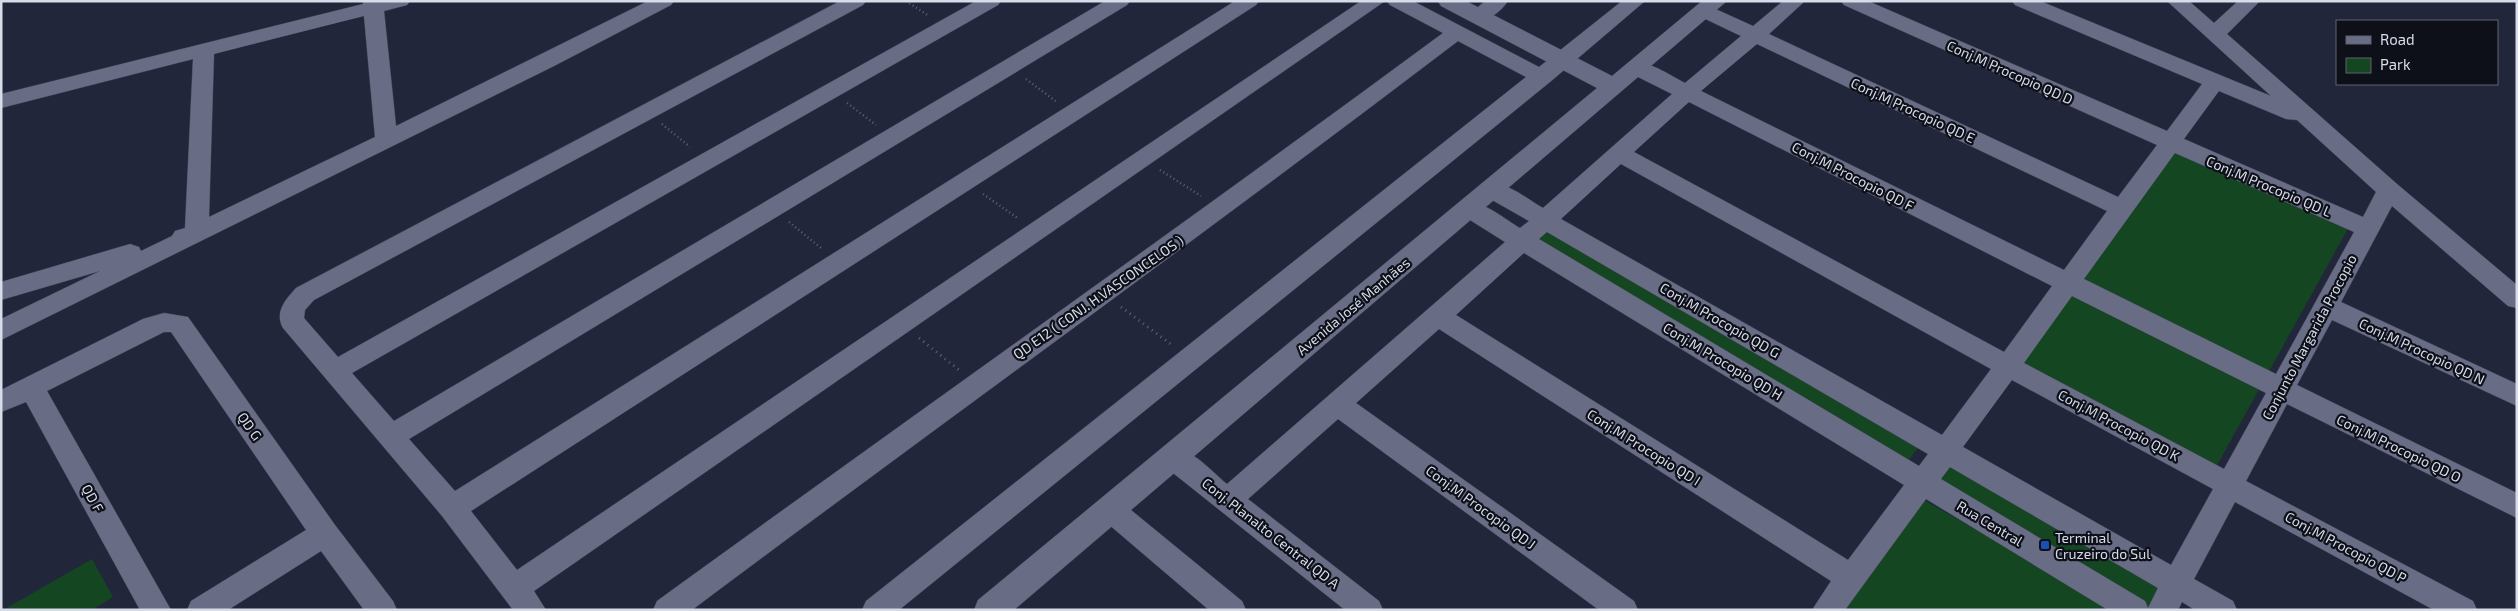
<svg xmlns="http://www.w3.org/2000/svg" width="2518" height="611" viewBox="0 0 2518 611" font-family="'Exo 2',sans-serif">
<rect width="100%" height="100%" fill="#22263a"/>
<!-- green -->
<g fill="#144621">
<path d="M2174,148L2350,225L2216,467L2020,364Z"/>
<path d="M1551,227L1920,445L1905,465L1535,241Z"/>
<path d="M1948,458L2164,584L2149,609L1932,480Z"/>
<path d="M1924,500L2115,610H1845Z"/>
<path d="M92,559L113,597L92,610H3Z"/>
</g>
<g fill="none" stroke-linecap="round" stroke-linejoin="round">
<!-- street casing -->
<g stroke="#414455" stroke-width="1">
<g id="street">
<path d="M363,1H410L407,5L384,11L396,126L648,1H674L671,5L554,66L1,340V319L100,271L1,300V282L130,244L139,247L141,251L172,236L175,231L185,228L193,59L1,108V94L363,4ZM364,16L375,137L209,217L214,54Z"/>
<path d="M840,1H866L863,5L314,300L305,310L304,318L338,357L976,1H1001L998,5L352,373L394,421L1105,1H1130L1127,5L409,439L455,491L1235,1H1259L1256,5L471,511L517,570L1361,1H1385L534,591L546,610H513L442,516L283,328C274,312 286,299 296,288Z"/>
<path d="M1387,1H1413L1539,67L1622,1H1645L1550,82L899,610H862L866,601L1526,77L1458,41C1205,234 947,419 692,610H653L657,601C919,411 1183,225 1443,33L1390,5Z"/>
<path d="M1485,1H1508C1500,13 1485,24 1471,20L1468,16Z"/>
<path d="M1783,1H1805L1769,34L2118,197L2157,145L1844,5L1841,1H1868L2167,131L2202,84L2015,5L2012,1H2040L2271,96L2167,1H2189L2214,23L2238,1H2260L2227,34L2397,184L2517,285V308L2508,306L2392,206L2341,302L2517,384V406L2332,320L2297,385L2517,493V518L2287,404L2246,481L2473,601L2477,610H2434L2235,502L2194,579L2233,601L2237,610H2195L2182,602L2178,610H2108L1926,499L1845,610H1812L1831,581L1439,329L1356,403L1634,601L1638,610H1599L1338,419L1248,499L1379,601L1383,610H1345L1163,465L1159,457L1163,449C1186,441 1210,470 1227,484L1505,242L1462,215L1458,209L1462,203C1481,198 1504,219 1520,228L1529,221L1485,196L1481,190L1485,184C1504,179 1527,199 1543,208L1672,94L1630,73L1626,68L1630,63C1647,59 1669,75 1685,83L1741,36L1697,15L1694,11L1697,7L1704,5L1711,7L1753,26ZM1757,44L2107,211L2064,270L1701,91ZM2219,91L2286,119L2297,120L2376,192L2363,217L2184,139ZM1689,102L2052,286L2004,352L1634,152ZM2175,153L2354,232L2276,374L2084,279ZM1621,164L1991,369L1942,435L1561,219ZM1547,232L1928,454L1919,466L1539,239ZM1524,253L1904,485L1848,560L1456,315ZM2072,296L2266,393L2224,469L2024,363ZM2012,380L2213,489L2171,565L1963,447ZM1950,467L2158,588L2148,608L2145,601L1941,479Z"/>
<path d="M164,313L188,317L335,525L393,601L397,610H364L321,551L228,610H187L191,601L306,530L171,332H164L47,391L171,610H140L26,402L1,412V390L143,319Z"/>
<path d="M1110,497L1120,501L1242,601L1246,610H1209L1100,517L1096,509L1100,501Z"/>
</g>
</g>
<!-- secondary casing -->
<g stroke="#414455" stroke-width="1">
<path id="secondary" d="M1438,1H1466L1612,76L1702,1H1727L1014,610H974L978,600L1597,88L1441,6Z"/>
</g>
<!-- path-far1 -->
<g stroke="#5e6274" stroke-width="2.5" stroke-dasharray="1 3" stroke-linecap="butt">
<path d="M906,1L929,16"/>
<path d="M1026,79L1057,102"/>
<path d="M847,103L876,125"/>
<path d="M662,124L690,147"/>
<path d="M1160,170L1201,196"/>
<path d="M983,194L1019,219"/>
<path d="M789,222L821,248"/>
</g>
<!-- path -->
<g stroke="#5e6274" stroke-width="3" stroke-dasharray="1 4.5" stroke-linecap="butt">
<path d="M1121,307L1172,345"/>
<path d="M919,338L959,370"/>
</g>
<!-- street -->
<use href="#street" fill="#686d85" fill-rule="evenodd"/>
<!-- secondary -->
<use href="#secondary" fill="#686d85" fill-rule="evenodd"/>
</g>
<!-- markers -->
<rect fill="#1a4fb4" stroke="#0e1019" stroke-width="2" x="2040" y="540" width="10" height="10" rx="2.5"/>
<g text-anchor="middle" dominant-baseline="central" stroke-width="4.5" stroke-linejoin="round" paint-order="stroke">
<!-- street labels -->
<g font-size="14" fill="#d8dce9" stroke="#0e1019">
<text transform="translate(2010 72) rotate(24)">Conj.M Procopio QD D</text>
<text transform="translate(1913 110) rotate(25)">Conj.M Procopio QD E</text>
<text transform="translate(1853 176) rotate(27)">Conj.M Procopio QD F</text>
<text transform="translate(2269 186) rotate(23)">Conj.M Procopio QD L</text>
<text transform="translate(1098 297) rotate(-35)">QD E12 ( CONJ. H.VASCONCELOS )</text>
<text transform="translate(1353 306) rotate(-40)">Avenida José Manhães</text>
<text transform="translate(1720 320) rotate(30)">Conj.M Procopio QD G</text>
<text transform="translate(2309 337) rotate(-62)">Conjunto Margarida Procopio</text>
<text transform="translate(2422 351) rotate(25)">Conj.M Procopio QD N</text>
<text transform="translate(1723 361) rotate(31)">Conj.M Procopio QD H</text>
<text transform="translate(2119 425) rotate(28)">Conj.M Procopio QD K</text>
<text transform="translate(250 426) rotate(55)">QD G</text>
<text transform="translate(1644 447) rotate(32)">Conj.M Procopio QD I</text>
<text transform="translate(2399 448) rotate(26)">Conj.M Procopio QD O</text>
<text transform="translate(93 498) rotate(61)">QD F</text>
<text transform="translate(1481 507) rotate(36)">Conj.M Procopio QD J</text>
<text transform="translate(1990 523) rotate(31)">Rua Central</text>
<text transform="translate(1271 533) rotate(38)">Conj. Planalto Central QD A</text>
<text transform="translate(2346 547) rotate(28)">Conj.M Procopio QD P</text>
</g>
<!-- poi labels -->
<g font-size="14" fill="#d8dce9" stroke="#0e1019" text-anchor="start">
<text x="2055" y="537">Terminal<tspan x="2055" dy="16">Cruzeiro do Sul</tspan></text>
</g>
</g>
<!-- border -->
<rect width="2518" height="611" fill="none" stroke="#d8dce9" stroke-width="5"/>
<!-- legend -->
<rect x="2336" y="20" width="162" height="65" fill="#0e1019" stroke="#5f626c"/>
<rect x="2346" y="36" width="25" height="8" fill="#686d85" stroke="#5f626c"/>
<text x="2380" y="45" font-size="15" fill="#d8dce9">Road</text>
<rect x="2346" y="58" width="25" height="15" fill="#144621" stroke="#5f626c"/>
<text x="2380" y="70" font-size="15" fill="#d8dce9">Park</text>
</svg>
